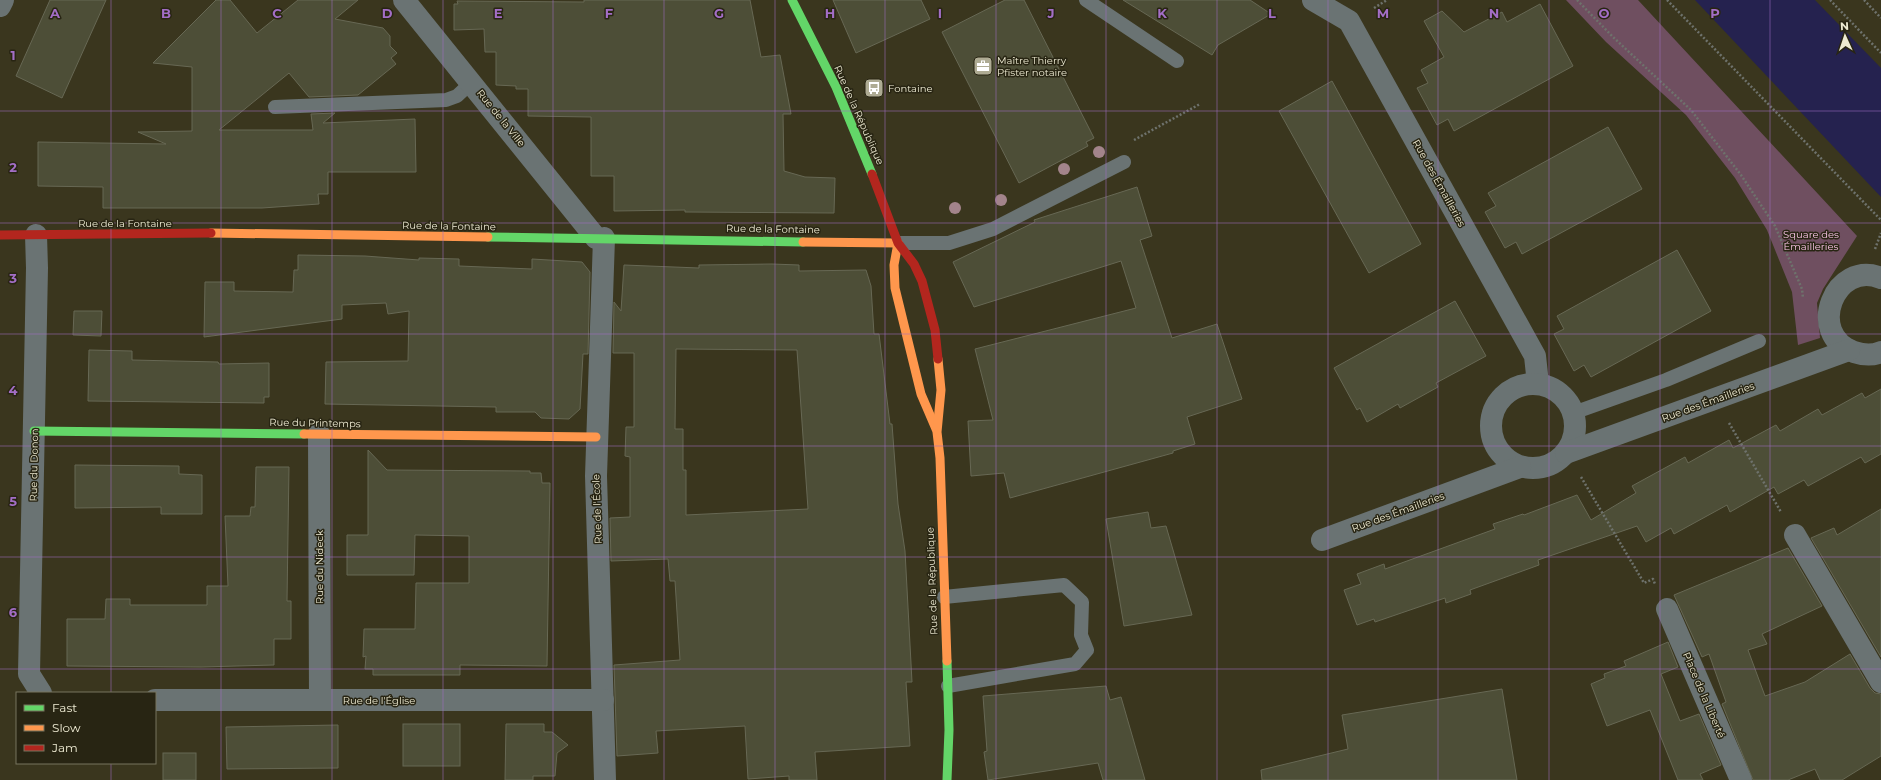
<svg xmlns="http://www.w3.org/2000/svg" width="1881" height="780" viewBox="0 0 1881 780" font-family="Montserrat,sans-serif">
<rect width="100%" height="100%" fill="#3a361e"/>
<!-- green -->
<path fill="#6f4f60" d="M1566,0H1638L1857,236L1823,289L1817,303L1820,338L1798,345L1792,292L1767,230L1735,178L1686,115L1606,42Z"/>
<!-- water -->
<path fill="#25224f" d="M1695,0H1815L1881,68V197Z"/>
<!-- building -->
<g fill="#4d4e37" stroke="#676854" fill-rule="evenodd">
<path d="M50,0H106L62,98L16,76Z"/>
<path d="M216,0H230L257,33L298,0H358L335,19L383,28L390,36V46L397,53L391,58L396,64L358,95L309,97L289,73L219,130H313L311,114L335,113L323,123L415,119L416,172H328V194H318L319,204L262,208H103V187L38,186V142L166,144L138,132L192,131V67L153,63Z"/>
<path d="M584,0H750L761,57L780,55L791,114H783L784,171L805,177L835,178L834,213L685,212V210L614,211V176H591V117L528,116V89H516V86L496,85V52H485L484,29L454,30V4H458L457,1L584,2Z"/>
<path d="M833,0H921L930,19L856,53Z"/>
<path d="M1005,0H1024L1094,138L1086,142L1088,146L1019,183L942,32Z"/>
<path d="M1123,0H1250L1271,14L1218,45L1212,55Z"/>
<path d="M1540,4L1573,66L1454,131L1448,119L1437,125L1417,88L1428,83L1421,70L1444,57L1424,21L1442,11L1464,32L1502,12L1507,22Z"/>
<path d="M1332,81L1421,244L1369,273L1279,111Z"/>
<path d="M1608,127L1642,189L1522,254L1516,242L1505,248L1485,212L1496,206L1488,193Z"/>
<path d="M1137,187L1152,236L1140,240L1172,338L1217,324L1242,399L1187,417L1195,444L1173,451V453L1010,498L1004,473L971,476L968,421L993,420L975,349L1136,308L1121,261L974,307L953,262L1035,222L1034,220Z"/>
<path d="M1677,250L1711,311L1591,377L1584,365L1574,371L1554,334L1564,329L1557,316Z"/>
<path d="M298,255L365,256L419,260V258L459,259V266L532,269V259L582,262L590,272L588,354H583L580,409L569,419L541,418L535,412H496V407L325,404L326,362L408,361L409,311L388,314L386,303L342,305V319L204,337L205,282H234V291L293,292L294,270H298Z"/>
<path d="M772,264L799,265V271L866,270L871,286L874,334H879L890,424H892L898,504L905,551L912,682H906L910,746L815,752L817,780H789V776L748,779L745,726L656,731L658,753L617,756L614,665L680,660L675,581H670L668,559L611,561L610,518L630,517V457L625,456L626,427H634V353H613L614,302L621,311L624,265L699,268V265ZM676,349L797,350L808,509L686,515V470H683V429H675Z"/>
<path d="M1455,301L1486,356L1436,383L1438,387L1400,408L1398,404L1367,422L1360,408L1357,410L1334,368Z"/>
<path d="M74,311H102L101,336L73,335Z"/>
<path d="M89,350L132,351V360L218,362L219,364L269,363V397H264V403L88,401Z"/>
<path d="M1881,389V454L1865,463L1861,457L1808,486L1804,480L1778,494L1774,487L1730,512L1727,505L1674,534L1671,528L1646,542L1637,526L1538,560L1539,565L1470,590L1471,594L1446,603L1445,598L1375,622L1374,619L1357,625L1344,590L1361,584L1357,574L1384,564L1385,569L1495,529L1493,524L1523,514L1524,515L1577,495L1591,520L1636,493L1632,486L1685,457L1688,463L1729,440L1733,448L1776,425L1780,431L1818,409L1822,415L1862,393L1865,398Z"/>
<path d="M368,450L387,470L530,471V473H541L542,483H550L547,666L460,665V675H373V669H365L366,656L363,657L364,629H415L416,583H469V536L415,535L414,575H347V535H368Z"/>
<path d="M75,465L179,466V474L202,475V514H161V507L75,508Z"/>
<path d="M256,467H289L287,601H291V639H274V665L201,667L67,666V619H105L106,599H130V605H207V586H228L225,516H250L251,507H255Z"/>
<path d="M1881,509V657L1811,538L1834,528L1837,535Z"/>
<path d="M1148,512L1151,528L1166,526L1192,615L1124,626L1106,519Z"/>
<path d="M1788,548L1822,606L1762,634L1767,644L1748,650L1765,696L1805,682L1850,654L1870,688L1875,693L1881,694V756L1842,780H1820L1815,769L1788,780H1753L1722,704L1726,702L1709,654L1702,657L1674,595Z"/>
<path d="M1668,642L1678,667L1661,674L1680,721L1699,714L1721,765L1700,774L1703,780H1678L1650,710L1607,726L1591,684L1605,678L1604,674L1626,666L1624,661Z"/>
<path d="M1106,686L1110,700L1121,697L1145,780H1103L1098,763L988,780L984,752L987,751L983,696Z"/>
<path d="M1502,689L1517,780H1262L1261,770L1348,749L1342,715Z"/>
<rect x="403" y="724" width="57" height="42"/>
<path d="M506,724H544V732H552L568,745L557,753L555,776H533V780H505Z"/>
<path d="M338,725V768L227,769L226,727Z"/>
<rect x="163" y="753" width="33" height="27"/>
</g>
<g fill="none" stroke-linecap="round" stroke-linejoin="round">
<!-- path -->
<g stroke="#6e726c" stroke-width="2.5" stroke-dasharray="2 2" stroke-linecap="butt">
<path d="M1577,0L1613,37L1691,110L1741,175L1775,226L1802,289L1803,298"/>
<path d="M1667,0L1881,220"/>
<path d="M1830,0L1881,53"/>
<path d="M1864,0L1881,18"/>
<path d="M1374,8L1387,0"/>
<path d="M1134,140L1200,104"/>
<path d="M1875,249L1881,233"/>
<path d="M1729,423L1781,512"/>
<path d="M1581,477L1644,583L1653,579L1655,584"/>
</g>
<!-- lane -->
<g stroke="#6a7373" stroke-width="14">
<path d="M1086,0L1177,61"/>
<path d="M275,107L446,100L457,96L472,82"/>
<path d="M898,243H949L993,229L1124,162"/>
<path d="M1573,413L1666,380L1759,341"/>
<path d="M944,597L1064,585L1082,602L1081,635L1087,650L1075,664L948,686"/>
</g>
<!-- street -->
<g stroke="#6a7373" stroke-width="22">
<path d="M404,0L596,238"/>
<path d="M1313,0L1349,21L1535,356L1538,384"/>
<path d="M0,6L3,0"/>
<path d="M36,235L37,268L29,674L41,693"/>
<path d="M604,238L596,476L605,780"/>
<path d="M1881,278C1835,259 1805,334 1854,352C1863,355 1872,356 1881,352"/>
<circle cx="1533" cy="426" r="42"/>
<path d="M319,434L320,700"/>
<path d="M1566,453L1849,350"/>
<path d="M1795,535L1881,682"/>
<path d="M1322,540L1520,467"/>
<path d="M1667,609L1741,780"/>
<path d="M155,700H603"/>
</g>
<!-- fast -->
<g stroke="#63d668" stroke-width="9">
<path d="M792,0L836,87L872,174"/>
<path d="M488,237L803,242"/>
<path d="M34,431L304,434"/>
<path d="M947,661L949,730L947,780"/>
</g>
<!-- slow -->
<g stroke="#ff974d" stroke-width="9">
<path d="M211,233L488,237"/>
<path d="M803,242L898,243"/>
<path d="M898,243L894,265L895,288L921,394L936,429"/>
<path d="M938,359L941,390L937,432L940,458L947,661"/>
<path d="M304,434L596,437"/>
</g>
<!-- jam -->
<g stroke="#b3261e" stroke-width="9">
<path d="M872,174L898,243L914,264L922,281L935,330L938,359"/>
<path d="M0,235L211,233"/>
</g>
</g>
<!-- trees -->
<g fill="#a3848b">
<circle cx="1099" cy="152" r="6"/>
<circle cx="1064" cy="169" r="6"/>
<circle cx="1001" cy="200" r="6"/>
<circle cx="955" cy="208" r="6"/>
</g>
<!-- grid -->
<path fill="none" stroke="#a36ec6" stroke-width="1" stroke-opacity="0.55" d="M111,0V693M221,0V780M332,0V780M443,0V780M553,0V780M664,0V780M775,0V780M885,0V780M996,0V780M1106,0V780M1217,0V780M1328,0V780M1438,0V780M1549,0V780M1660,0V780M1770,0V780M0,111H1881M0,223H1881M0,334H1881M0,446H1881M0,557H1881M0,669H1881M111,763V780"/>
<!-- icons -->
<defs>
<g id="office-square" transform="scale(1)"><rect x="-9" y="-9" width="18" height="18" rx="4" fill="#aeab93" stroke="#282513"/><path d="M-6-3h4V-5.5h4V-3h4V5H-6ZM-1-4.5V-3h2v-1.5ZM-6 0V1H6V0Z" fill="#fff"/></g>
<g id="bus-square" transform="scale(1)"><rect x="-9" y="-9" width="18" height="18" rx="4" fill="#aeab93" stroke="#282513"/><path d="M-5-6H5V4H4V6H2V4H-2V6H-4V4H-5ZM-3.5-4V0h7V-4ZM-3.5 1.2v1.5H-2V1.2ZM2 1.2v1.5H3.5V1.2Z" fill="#fff"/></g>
</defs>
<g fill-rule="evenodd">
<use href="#office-square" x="983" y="66"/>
<use href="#bus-square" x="874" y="88"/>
</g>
<g text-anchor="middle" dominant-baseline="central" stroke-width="3" stroke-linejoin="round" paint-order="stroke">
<!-- poi labels -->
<g font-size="10" fill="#edead2" stroke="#282513" text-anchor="start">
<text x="997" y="60">Maître Thierry<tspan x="997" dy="12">Pfister notaire</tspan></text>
<text x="888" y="88">Fontaine</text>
</g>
<!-- street labels -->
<g font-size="10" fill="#edead2" stroke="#282513">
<text transform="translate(859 115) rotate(66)">Rue de la République</text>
<text transform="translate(501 118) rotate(51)">Rue de la Ville</text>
<text transform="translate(1439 183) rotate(61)">Rue des Émailleries</text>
<text x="125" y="223">Rue de la Fontaine</text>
<text transform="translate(449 226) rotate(1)">Rue de la Fontaine</text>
<text transform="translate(773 229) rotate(1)">Rue de la Fontaine</text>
<text transform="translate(1708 402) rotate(-20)">Rue des Émailleries</text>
<text transform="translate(315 423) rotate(1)">Rue du Printemps</text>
<text transform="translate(34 465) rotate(-89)">Rue du Donon</text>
<text transform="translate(597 509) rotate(-92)">Rue de l'École</text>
<text transform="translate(1398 512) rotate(-20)">Rue des Émailleries</text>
<text transform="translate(319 567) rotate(-90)">Rue du Nideck</text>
<text transform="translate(932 581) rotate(-92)">Rue de la République</text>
<text transform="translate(1704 695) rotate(67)">Place de la Liberté</text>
<text x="379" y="700">Rue de l'Église</text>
</g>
<!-- park labels -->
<g font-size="10" fill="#f9c4e5" stroke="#282513">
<text x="1811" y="234">Square des<tspan x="1811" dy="12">Émailleries</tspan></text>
</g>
</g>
<g font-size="13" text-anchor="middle" font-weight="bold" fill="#a36ec6" stroke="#282513" stroke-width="3" stroke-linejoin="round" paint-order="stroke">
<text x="55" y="18">A</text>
<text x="166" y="18">B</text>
<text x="277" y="18">C</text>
<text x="387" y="18">D</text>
<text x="498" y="18">E</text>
<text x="609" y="18">F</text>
<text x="719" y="18">G</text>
<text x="830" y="18">H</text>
<text x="940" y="18">I</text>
<text x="1051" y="18">J</text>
<text x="1162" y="18">K</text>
<text x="1272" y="18">L</text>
<text x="1383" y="18">M</text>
<text x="1494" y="18">N</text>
<text x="1604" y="18">O</text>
<text x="1715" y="18">P</text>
<text x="13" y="60">1</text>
<text x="13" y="172">2</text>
<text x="13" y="283">3</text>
<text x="13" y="395">4</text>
<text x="13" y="506">5</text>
<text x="13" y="617">6</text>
</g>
<!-- legend -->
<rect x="16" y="692" width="140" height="72" fill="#282513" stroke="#77745f"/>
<rect x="24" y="705" width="20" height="6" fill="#63d668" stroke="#77745f"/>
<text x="52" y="712" font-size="12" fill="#edead2">Fast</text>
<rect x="24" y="725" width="20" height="6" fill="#ff974d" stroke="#77745f"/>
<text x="52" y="732" font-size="12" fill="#edead2">Slow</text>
<rect x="24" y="745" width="20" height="6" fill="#b3261e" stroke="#77745f"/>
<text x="52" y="752" font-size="12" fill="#edead2">Jam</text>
<!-- north arrow -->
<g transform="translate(1845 36) rotate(357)" stroke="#282513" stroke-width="3" paint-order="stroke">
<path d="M0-3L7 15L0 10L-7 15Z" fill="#edead2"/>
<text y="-6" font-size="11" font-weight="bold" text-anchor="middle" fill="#edead2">N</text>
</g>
</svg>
